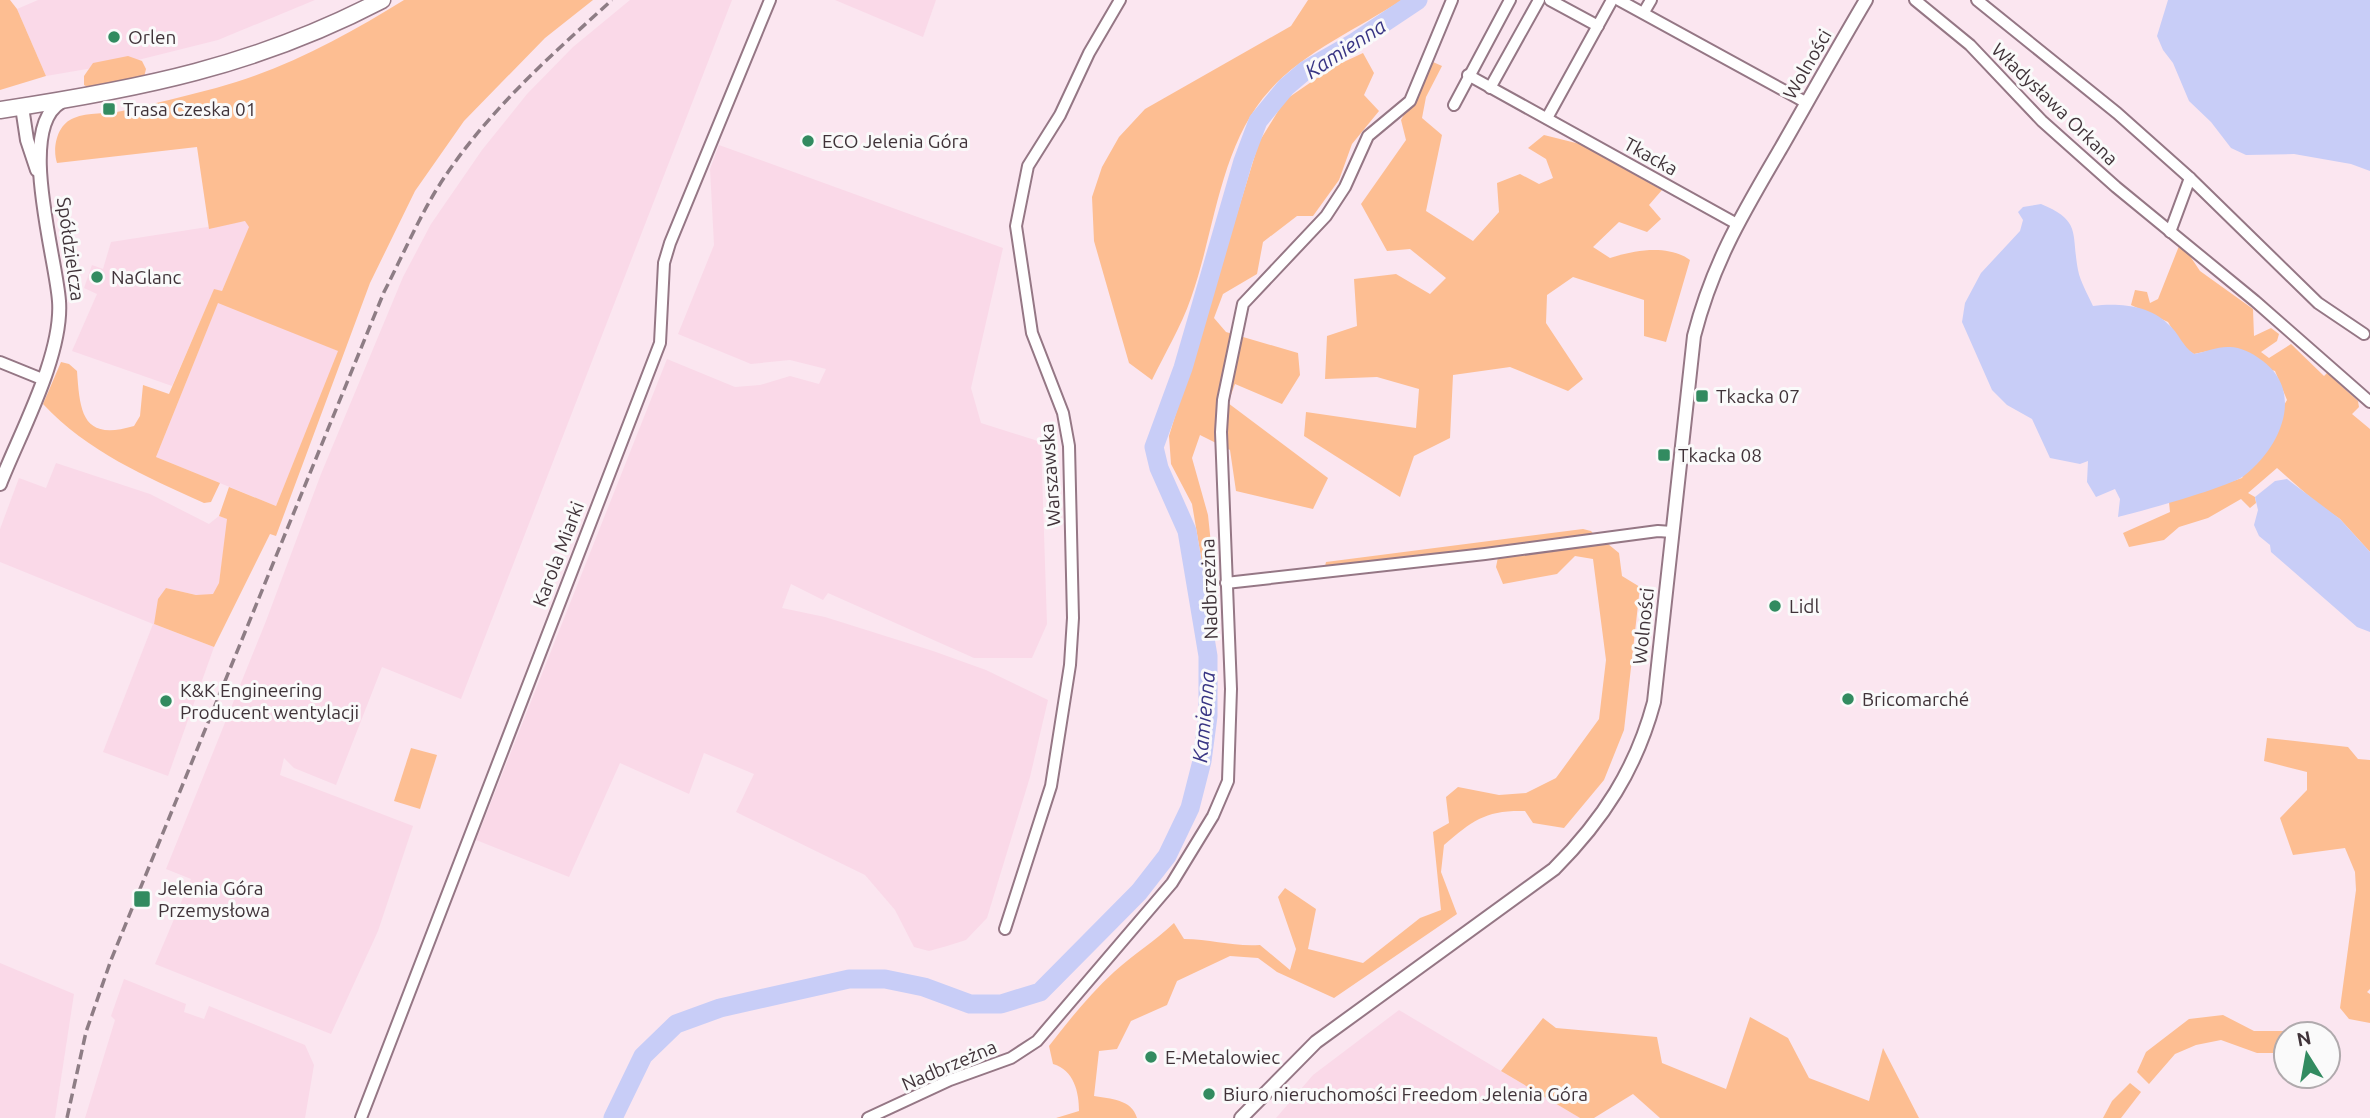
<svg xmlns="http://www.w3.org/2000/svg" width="2370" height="1118" viewBox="0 0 2370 1118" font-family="Ubuntu,sans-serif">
<rect width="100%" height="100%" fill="#fbe6f0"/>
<!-- built -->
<g fill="#fad9e8">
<path d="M38,0H315L218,40L134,61L46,76L17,9Z"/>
<path d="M630,0H732L461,699L382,667L336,785L294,768L284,758L280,775L413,826L378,931L331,1034L155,964L191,879L166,869L266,621L321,474L403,277L431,224L482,150L527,94L573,47Z"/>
<path d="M835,0H936L923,37Z"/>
<path d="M719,145L1003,248L971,388L981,423L1041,442L1047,624L1032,658H974L828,593L823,600L791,584L782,608L825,617L933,651L986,670L1048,700L1030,777L987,918L966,940L947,946L929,951L914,947L895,910L865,875L736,812L754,774L704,753L689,794L620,763L569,877L476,840L667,359L735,387L760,385L790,376L819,384L826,369L790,360L751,364L678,334L714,245L710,169Z"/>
<path d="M246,221L250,227L222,291L214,290L172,386L72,351L97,294L84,288L92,265L103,269L111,242Z"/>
<path d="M218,302L339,351L276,506L156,457Z"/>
<path d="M56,463L150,494L209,524L219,516L228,519L219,583L213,595H196L166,588L154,624L214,647L168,776L103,752L153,624L0,562V529L19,478L46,488Z"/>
<path d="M0,963L74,994L55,1118H0Z"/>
<path d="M124,979L186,1004L184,1012L204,1019L209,1006L305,1045L314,1065L305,1118H85L115,1020L111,1016Z"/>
<path d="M1399,1010L1501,1071L1580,1118H1276L1313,1075Z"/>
</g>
<!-- green -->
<g fill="#fdbe92">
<path d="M0,0H10L17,9L46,76L0,90Z"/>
<path d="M404,0H593L545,38L464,121L415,191L370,283L276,536L270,534L214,647L154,624L158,599L166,588L196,595L213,594L219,583L227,519L219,516L229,487L276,506L338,351L218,303L156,457L220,483L211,502L204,503C145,476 88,452 43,404L61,362L69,364L77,371C80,414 83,441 134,426L140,416L143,385L169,394L214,289L222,291L249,227L245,221L209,229L197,147L57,163C52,148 57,124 74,118C88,112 107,114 122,111C153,104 185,96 216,88C283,70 346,36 404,0Z"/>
<path d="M1308,0H1402C1359,28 1305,51 1270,90C1220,144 1215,231 1191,298C1181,327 1165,353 1152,380L1129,363L1094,241L1092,197L1102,167L1119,137L1145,109L1291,26Z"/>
<path d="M1363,53L1374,73L1364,95L1379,111L1352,144L1339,180L1313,216H1297L1263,242L1257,274L1223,294L1214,318L1226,332L1298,353L1300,375L1282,404L1235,384L1228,403L1328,478L1313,509L1236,491L1230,450L1200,435L1192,458L1208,515L1214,573L1204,575L1192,504L1171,464L1169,436L1259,142L1285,100L1333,67Z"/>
<path d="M128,56L142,61L146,69L144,77L89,88L84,85V76L93,63Z"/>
<path d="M1433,62L1442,66L1426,97L1422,118L1442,135L1426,211L1473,241L1499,212L1497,183L1520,174L1539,184L1553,178L1546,159L1528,148L1544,135L1580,144L1662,190L1649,205L1661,219L1647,232L1619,222L1593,247L1610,258C1634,250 1668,244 1690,260L1666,342L1644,336V300L1573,277L1547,295L1546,323L1583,379L1568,391L1510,367L1453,375L1450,438L1414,456L1400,497L1304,436L1306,412L1416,428L1419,389L1377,377L1325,379L1327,336L1357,326L1354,279L1396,274L1430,294L1446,278L1410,249L1387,251L1361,204L1406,140L1401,120Z"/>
<path d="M2179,246L2184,247L2200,271L2253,309L2254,336L2271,328L2279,334L2277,341L2261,352L2269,358L2291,344L2324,376L2327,373L2358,401L2359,407L2352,414L2370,429V552L2340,519L2319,505L2277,468L2248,493L2255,497L2256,503L2250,508L2241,499L2208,518L2179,527L2164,540L2129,547L2123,533L2170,512L2169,502L2242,478L2287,400L2275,371L2208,351L2194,354L2183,347L2168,322L2131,305L2135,290L2147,292L2150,303L2158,299Z"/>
<path d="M1583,529L1591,531L1603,545L1608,544L1619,553L1622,576L1640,587L1624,730L1604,780L1564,828L1533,823L1525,811C1486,810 1473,820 1444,845L1441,872L1457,914L1334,998L1277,972L1258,958L1230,956L1177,981L1167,1005L1131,1021L1117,1049L1099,1051L1094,1096C1110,1099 1132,1099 1137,1118H1056L1079,1111C1079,1092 1074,1070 1053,1064L1049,1046C1069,1020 1090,994 1114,972C1134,954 1155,941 1174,923L1184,939C1211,939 1234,947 1260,945L1290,970L1296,949L1278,897L1285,888L1316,909L1308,949L1363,963L1420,918L1441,910L1433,832L1449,823L1446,797L1458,787L1499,795L1526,793L1556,778L1599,719L1606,660L1593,559L1575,556L1557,574L1503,584L1496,567L1500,547L1325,566L1326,562Z"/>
<path d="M2267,738L2348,747L2358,759L2370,760V989L2367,992L2370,994V1023L2349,1019L2340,1008L2356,890L2355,872L2345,848L2293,855L2280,818L2307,790V772L2264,761Z"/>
<path d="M411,748L437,755L420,809L394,801Z"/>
<path d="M2223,1015L2254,1031H2287L2286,1053H2257L2221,1040L2196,1045L2175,1054L2149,1084L2137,1072L2146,1052L2189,1019Z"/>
<path d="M1750,1017L1788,1038L1809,1078L1869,1101L1883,1048L1919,1118H1660L1633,1094L1594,1118H1580L1501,1071L1543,1018L1556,1028L1657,1037L1662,1063L1726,1089Z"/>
<path d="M2130,1083L2141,1092L2121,1118H2103L2112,1101Z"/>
</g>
<!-- water -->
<g fill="#c8cdf7">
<path d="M2168,0H2370V171L2351,164L2294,154L2246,155L2231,148L2211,122L2189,101L2173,63L2163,50L2157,36Z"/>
<path d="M2041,204C2082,221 2071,233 2078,270C2080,281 2088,295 2093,306C2118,303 2149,305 2168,324C2179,333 2182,346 2194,354C2205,352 2219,346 2230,347C2240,347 2252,353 2260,359C2306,390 2281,447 2245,475C2233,486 2139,512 2118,517L2120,499L2115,489L2096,497L2087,482L2088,461L2080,464L2050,458L2032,419L2007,405L1992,390L1962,322L1965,303L1981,273L2020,231L2023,220L2018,212L2023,207Z"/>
<path d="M2287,479L2340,519L2370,552V632L2357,627L2271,552L2270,545L2259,536L2254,525L2258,510L2255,497L2275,481Z"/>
</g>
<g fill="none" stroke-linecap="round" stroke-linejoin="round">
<!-- river -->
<path stroke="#c8cdf7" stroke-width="19" d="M613,1118L643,1056L676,1024L720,1008L849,979H885L924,987L970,1004H1001L1040,992L1139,892L1167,856L1190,808L1202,761L1208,716V656L1187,531L1159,468L1154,447L1183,368L1243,161L1258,121L1286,87L1306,70L1355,42L1418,0"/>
<!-- minor casing -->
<g stroke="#957785" stroke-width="14">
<g id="minor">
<path d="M1550,0L1598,26"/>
<path d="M1619,0L1807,103"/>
<path d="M1915,0L1970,45L2042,121L2116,187L2255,301L2370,402"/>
<path d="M1977,0L2117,113L2190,178L2318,303L2364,334"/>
<path d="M1644,12L1651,0"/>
<path d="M1468,75L1737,224"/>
<path d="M1490,88L1539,0"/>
<path d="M1454,105L1510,0"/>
<path d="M1547,118L1612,0"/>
<path d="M2170,232L2190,178"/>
<path d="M0,362L42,379"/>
<path d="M1226,583L1485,554L1658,531L1672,532"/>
<path d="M1005,929L1051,786L1070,665L1073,618L1069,446L1063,413L1032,333L1016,226L1028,166L1060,115L1089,53L1120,0"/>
<path d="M361,1118L660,343L664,263L670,243L770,0"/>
<path d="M868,1118L950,1080L1011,1058L1037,1041L1172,883L1213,816L1228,781L1231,689L1221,432L1223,400L1243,304L1326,216L1345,187L1368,136L1410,101L1452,0"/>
</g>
</g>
<!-- tertiary casing -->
<g stroke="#957785" stroke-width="16">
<g id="tertiary">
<path d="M22,107L27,140L37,170"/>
<path d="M0,484C20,433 63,355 59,301C56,256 16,128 61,102"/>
<path d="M1241,1118L1316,1042L1554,869C1603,820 1636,769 1654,702L1694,336C1713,262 1743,213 1781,148C1809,99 1837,49 1866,0"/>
</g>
</g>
<!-- primary casing -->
<g stroke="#957785" stroke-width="19">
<path id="primary" d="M0,110C139,89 256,66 382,0"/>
</g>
<!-- minor -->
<use href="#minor" stroke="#fff" stroke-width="10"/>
<!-- tertiary -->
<use href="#tertiary" stroke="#fff" stroke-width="12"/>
<!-- primary -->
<use href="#primary" stroke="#fff" stroke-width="16"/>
<!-- rail -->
<path stroke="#8e7d85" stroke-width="3.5" stroke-dasharray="10 5" stroke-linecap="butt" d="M67,1118L86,1032L111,960L384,292C401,259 416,224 435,192C481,117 548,58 612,0"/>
</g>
<!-- markers -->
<g fill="#328b60" stroke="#fafafa" stroke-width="2.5">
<circle cx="114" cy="37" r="7"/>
<rect x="102" y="102" width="14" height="14" rx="3.5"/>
<circle cx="808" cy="141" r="7"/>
<circle cx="97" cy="277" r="7"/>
<rect x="1695" y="389" width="14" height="14" rx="3.5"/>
<rect x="1657" y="448" width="14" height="14" rx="3.5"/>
<circle cx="1775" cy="606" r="7"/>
<circle cx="1848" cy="699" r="7"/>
<circle cx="166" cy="701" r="7"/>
<rect x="133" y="890" width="18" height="18" rx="3.5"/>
<circle cx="1151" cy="1057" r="7"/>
<circle cx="1209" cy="1094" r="7"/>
</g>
<g text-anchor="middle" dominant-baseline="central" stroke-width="6" stroke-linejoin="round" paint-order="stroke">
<!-- poi labels -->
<g font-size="19" fill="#403339" stroke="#fafafa" text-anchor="start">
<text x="128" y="37">Orlen</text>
<text x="123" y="109">Trasa Czeska 01</text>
<text x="822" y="141">ECO Jelenia Góra</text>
<text x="111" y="277">NaGlanc</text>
<text x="1716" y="396">Tkacka 07</text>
<text x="1678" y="455">Tkacka 08</text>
<text x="1789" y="606">Lidl</text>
<text x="180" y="690">K&amp;K Engineering<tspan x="180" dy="22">Producent wentylacji</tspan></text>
<text x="1862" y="699">Bricomarché</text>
<text x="158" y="888">Jelenia Góra<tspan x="158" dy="22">Przemysłowa</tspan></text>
<text x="1165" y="1057">E-Metalowiec</text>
<text x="1223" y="1094">Biuro nieruchomości Freedom Jelenia Góra</text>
</g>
<!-- street labels -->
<g font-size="19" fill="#403339" stroke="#fafafa">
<text transform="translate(1807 64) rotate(-60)">Wolności</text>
<text transform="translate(2055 104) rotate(44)">Władysława Orkana</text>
<text transform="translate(1651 156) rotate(29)">Tkacka</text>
<text transform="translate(71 249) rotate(82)">Spółdzielcza</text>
<text transform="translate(1050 475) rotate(-94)">Warszawska</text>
<text transform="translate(558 554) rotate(-69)">Karola Miarki</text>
<text transform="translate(1209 589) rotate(-92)">Nadbrzeżna</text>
<text transform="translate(1643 626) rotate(-84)">Wolności</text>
<text transform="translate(949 1065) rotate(-23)">Nadbrzeżna</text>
</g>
<!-- water labels -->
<g font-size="21" font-style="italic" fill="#383584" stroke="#fafafa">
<text transform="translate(1345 48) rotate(-33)">Kamienna</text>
<text transform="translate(1203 717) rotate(-85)">Kamienna</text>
</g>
</g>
<!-- north arrow -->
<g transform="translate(2307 1055) rotate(349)"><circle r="33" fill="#fafafa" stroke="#b0aaad" stroke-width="2"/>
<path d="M0-5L12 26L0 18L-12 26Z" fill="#328b60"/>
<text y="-10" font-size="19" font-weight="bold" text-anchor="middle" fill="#403339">N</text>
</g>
</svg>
